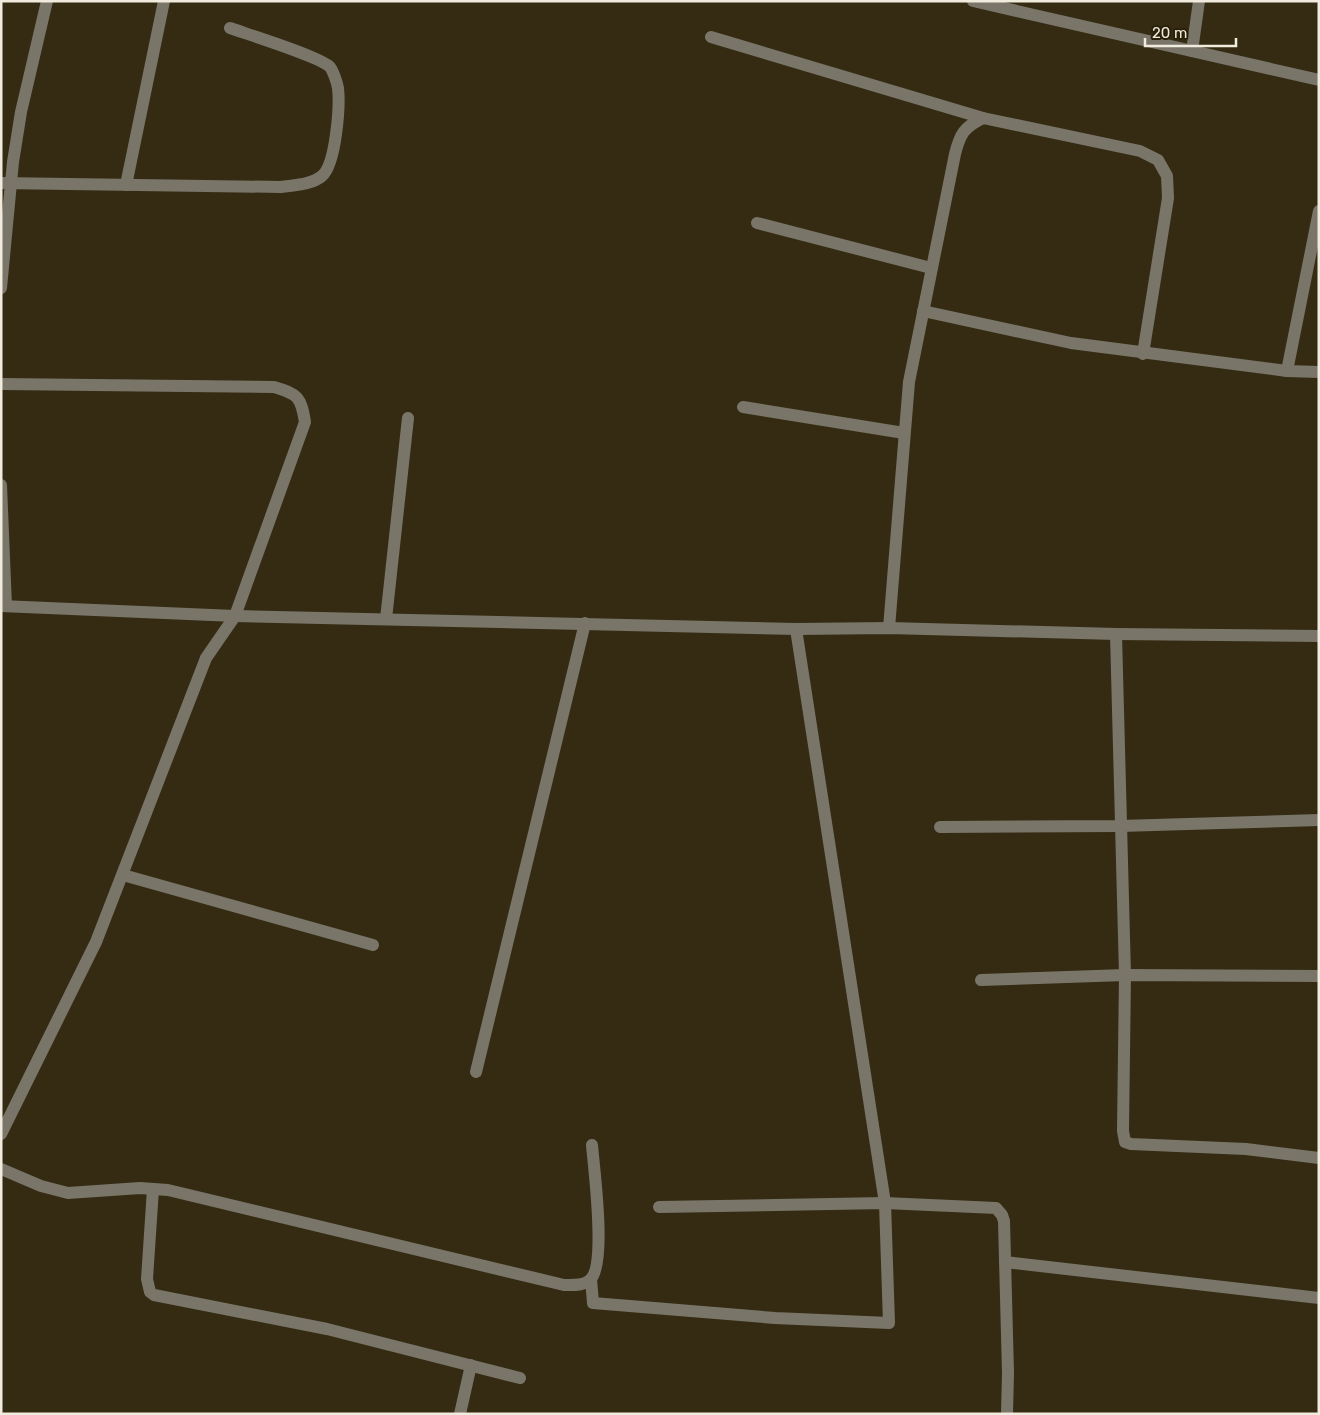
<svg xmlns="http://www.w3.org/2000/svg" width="1320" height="1415" viewBox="0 0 1320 1415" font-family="Rubik,sans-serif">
<rect width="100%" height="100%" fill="#342b12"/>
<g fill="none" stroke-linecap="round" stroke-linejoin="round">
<!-- minor -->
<g stroke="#797569" stroke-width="12">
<path d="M973,1L1319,80"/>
<path d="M711,37L983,118"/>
<path d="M1192,51L1199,1"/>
<path d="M1,183L281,187C294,185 311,185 322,176C336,164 340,106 338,88C337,82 333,71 330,67C321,57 247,34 230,28"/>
<path d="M126,185L164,1"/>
<path d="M757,223L931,268"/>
<path d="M1,288L13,162L21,112L47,1"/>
<path d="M923,311L1071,343L1287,371L1319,372"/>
<path d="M1287,371L1319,211"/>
<path d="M1,384L274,387C298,394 301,397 305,422L235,616L206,658L96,942L1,1134"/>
<path d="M743,407L904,433"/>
<path d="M1,485L6,606"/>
<path d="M1,606L235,616L796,629L889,628L1116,634L1319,636"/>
<path d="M386,619L408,418"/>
<path d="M889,628L909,382L955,154C960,134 964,127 983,118L1140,151L1158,160L1167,176L1168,198L1143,354"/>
<path d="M1116,634L1125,975L1123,1131L1125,1142L1131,1144L1246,1149L1319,1158"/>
<path d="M940,827L1120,826L1319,820"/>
<path d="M123,875L373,945"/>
<path d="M981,980L1125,975L1319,976"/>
<path d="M476,1072L585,623"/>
<path d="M1,1169L41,1186L68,1193L140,1188L168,1190L564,1285C573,1285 583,1286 590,1280C607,1265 594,1170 592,1145"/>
<path d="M153,1189L147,1279L150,1292L154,1295L327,1329L520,1378"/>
<path d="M659,1207L885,1203L996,1208L1002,1215L1004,1221L1008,1373L1007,1414"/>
<path d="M1005,1262L1319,1298"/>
<path d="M591,1279L593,1303L775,1318L889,1323L885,1203L796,629"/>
<path d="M460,1414L471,1365"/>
</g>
</g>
<!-- border -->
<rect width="1320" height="1415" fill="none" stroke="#f0ebdc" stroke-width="5"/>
<!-- scale -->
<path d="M1145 38v8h91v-8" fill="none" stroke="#f0ebdc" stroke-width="2.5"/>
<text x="1152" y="38" font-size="15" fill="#f0ebdc" stroke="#2a2108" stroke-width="4" paint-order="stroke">20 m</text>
</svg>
